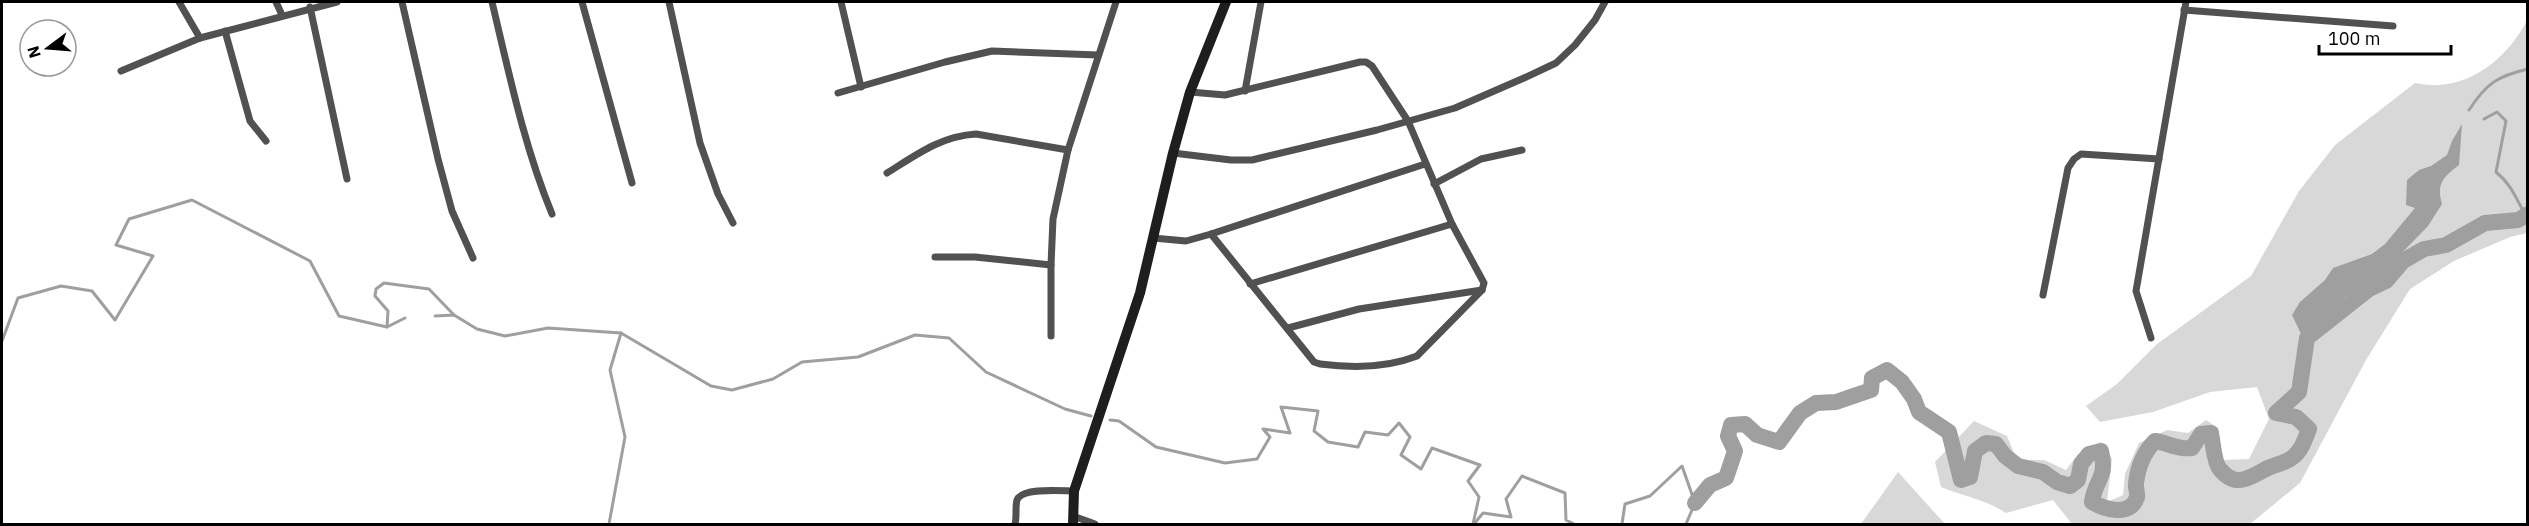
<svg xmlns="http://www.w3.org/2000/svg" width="2529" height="526" viewBox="0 0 2529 526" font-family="'IBM Plex Sans',sans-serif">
<rect width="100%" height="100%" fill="#fff"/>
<!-- green -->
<g fill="#d8d8d8">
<path d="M2527,20V233L2510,237L2454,261L2410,289L2366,360L2300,483L2250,524H2072L2053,500L2006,513C1987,500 1962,496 1941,487L1935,462L1974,421L2007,436L2017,460H2044L2066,470L2078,454L2101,442L2112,459L2107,502L2123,495L2125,474L2139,443L2167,430L2188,433L2206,420L2218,428L2223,460L2249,459L2269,419L2257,387L2210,392L2153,412L2100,422L2086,406L2117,384L2157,344L2251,276L2299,191L2335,145L2415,83C2423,84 2431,86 2439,85C2477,83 2511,53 2527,20Z"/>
<path d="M1898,472L1945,524H1861Z"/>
</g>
<!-- water -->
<path fill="#9f9f9f" d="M2462,124L2459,165C2443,177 2436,184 2442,204L2428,226L2395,260L2384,279L2347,296L2303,338L2292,315L2300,302L2325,280L2333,268L2372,254L2385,244L2415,208L2406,205L2407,180L2419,170L2431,166L2447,155L2452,141Z"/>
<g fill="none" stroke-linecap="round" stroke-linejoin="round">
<!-- stream -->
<g stroke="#9f9f9f" stroke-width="3">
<path d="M2469,110C2486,84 2497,76 2528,69"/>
<path d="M2484,119L2497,112L2506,121L2496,172C2512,185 2515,197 2525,214"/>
<path d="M435,316L454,315L477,329L505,336L548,328L621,333L711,386L732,390L773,379L802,362L858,357L915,335L949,338L986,372L1065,409L1091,416"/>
<path d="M387,327L388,311L375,296L376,289L384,283L429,289L454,315"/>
<path d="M2,341L18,298L61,286L92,291L115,320L153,256L116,245L129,219L192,200L310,261L339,316L387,327L405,318"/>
<path d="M1110,420L1119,421L1156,447L1225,463L1257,459L1270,437L1263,429L1290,433L1281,407L1318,411L1314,431L1328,442L1358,447L1365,432L1388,435L1399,423L1410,437L1401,455L1421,469L1432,448L1480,465L1468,481L1479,497L1473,524"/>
<path d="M609,524L625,437L610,370L621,333"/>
<path d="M1474,524L1483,513L1511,517L1506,499L1522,476L1565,493L1566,520L1574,524"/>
<path d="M1622,524L1625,504L1650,496L1682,466L1695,503L1686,524"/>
</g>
<!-- river -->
<path stroke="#9f9f9f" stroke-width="16" d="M1695,503L1710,485L1726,478L1735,451L1728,436L1731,425L1745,424L1757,435L1779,442L1800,413L1816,403L1836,402L1871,390L1872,378L1887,370L1902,382L1914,399L1919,412L1949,432L1961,480L1970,477L1975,451L1986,443L1996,444L2005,456L2018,466L2043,472L2057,482L2070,486L2078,480L2081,464L2089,454L2101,451C2108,478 2095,479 2092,502C2104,509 2131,518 2137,497C2138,493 2135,487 2136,483C2138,466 2143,453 2155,441C2168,443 2179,450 2192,448L2201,434L2211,433C2213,443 2214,461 2219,468C2236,490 2250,477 2268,468C2276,464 2286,463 2293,457C2302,450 2305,439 2309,429L2296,417L2276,413L2299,392L2307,338L2369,289L2386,281L2403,261L2424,249L2446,245L2485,223L2518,220L2528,214"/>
<!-- street -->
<g stroke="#515151" stroke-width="7">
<path d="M179,2L200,38"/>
<path d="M276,2L282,15"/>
<path d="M402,2L438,159L452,211L473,258"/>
<path d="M492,2C509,73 524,146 552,214"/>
<path d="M582,2L632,183"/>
<path d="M669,2L700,143L718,194L733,223"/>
<path d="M841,2L861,87"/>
<path d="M310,7L347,179"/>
<path d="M2184,10L2393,26"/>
<path d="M225,31L250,121L266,141"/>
<path d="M121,71L200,38L337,2"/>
<path d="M1245,91L1261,2"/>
<path d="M1190,92L1225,95L1360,62H1366L1372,66L1408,121L1452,224L1484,283L1482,290L1417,356C1387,368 1351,368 1320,364L1314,362L1211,234"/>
<path d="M838,93L945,62L992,51L1098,55"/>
<path d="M1173,153L1231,160H1252L1377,130L1455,108L1524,78L1556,63L1575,45L1595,20L1605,2"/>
<path d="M887,173C916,155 941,136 976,134L1068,150"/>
<path d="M1434,184L1481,159L1522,150"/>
<path d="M1153,238L1186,241L1211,234L1425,164"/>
<path d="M935,257H975L1051,265"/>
<path d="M1250,284L1452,224"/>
<path d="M2043,295L2068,168L2074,159L2081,154L2159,159"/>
<path d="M1288,328L1359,309L1482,290"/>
<path d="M1051,336V265L1053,219L1068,150L1116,2"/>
<path d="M2151,338L2136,291L2186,2"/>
<path d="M1073,516L1095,524"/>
<path d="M1015,524C1017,517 1015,507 1017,500C1022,487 1062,491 1074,491"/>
</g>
<!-- secondary -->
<path stroke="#1e1e1e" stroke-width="10" d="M1073,524L1074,491L1140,293L1173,153L1190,92L1226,2"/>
</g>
<!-- border -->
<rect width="2529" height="526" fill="none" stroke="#000000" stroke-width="6"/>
<!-- north arrow -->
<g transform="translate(48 48) rotate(254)"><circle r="28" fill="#ffffff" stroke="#999999" stroke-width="1.5"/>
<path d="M0-4.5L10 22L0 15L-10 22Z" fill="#000000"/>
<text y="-9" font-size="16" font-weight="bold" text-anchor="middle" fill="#000000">N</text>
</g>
<!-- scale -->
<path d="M2319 45v9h132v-9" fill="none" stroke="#000000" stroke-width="3"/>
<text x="2328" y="45" font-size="18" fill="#000000" stroke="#ffffff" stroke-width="4.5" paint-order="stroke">100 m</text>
</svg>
